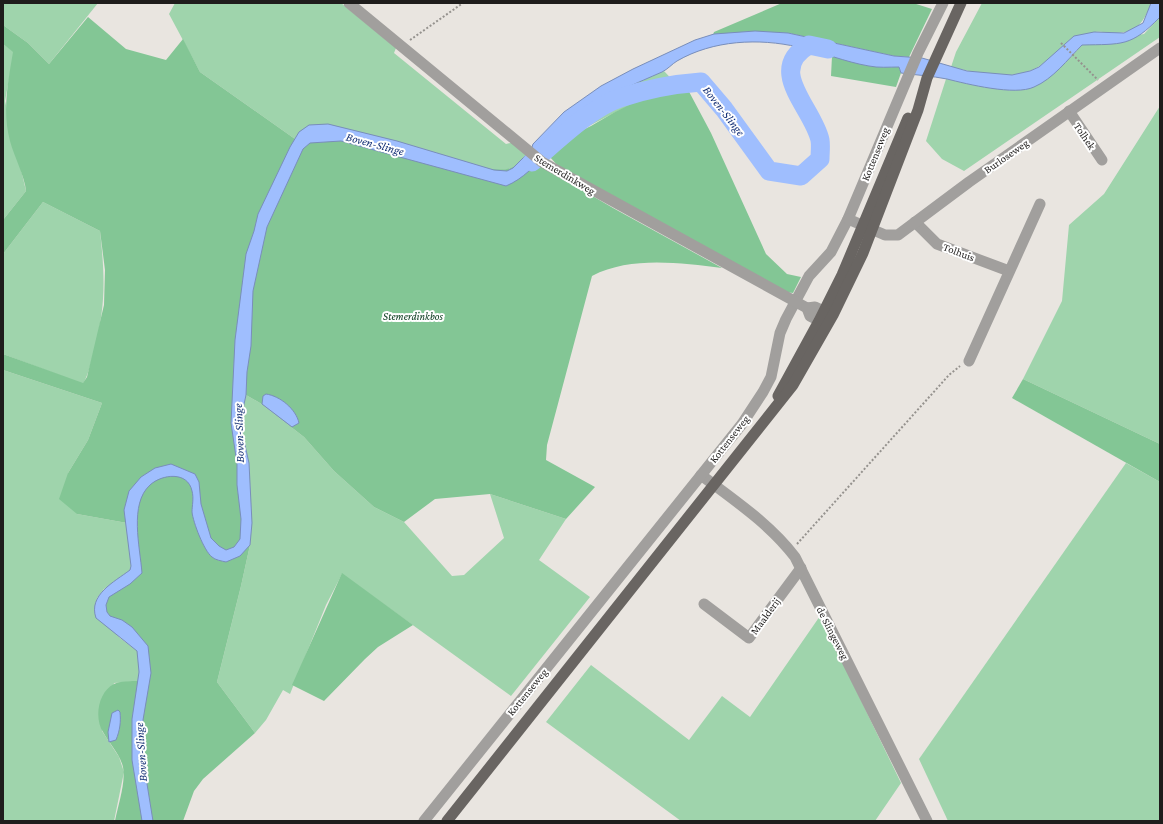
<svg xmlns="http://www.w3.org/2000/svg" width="1163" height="824" viewBox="0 0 1163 824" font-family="'Crimson Pro',serif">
<rect width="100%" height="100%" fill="#e9e5e0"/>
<!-- green -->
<g fill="#9fd4ac">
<path d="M3,3H98L49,64L28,43L3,25Z"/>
<path d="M175,3H341L396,48L394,53L506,144L515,142L527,154C515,167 512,171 494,170L397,141L299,132L295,139L200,72L169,14Z"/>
<path d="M982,3H1151V4C1141,28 1134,34 1107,33C1103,32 1097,31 1092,33C1073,41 1056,57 1038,67C1012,82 978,73 951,67L956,52Z"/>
<path d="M1160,17V37L964,171L942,159L926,141L946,79L1014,90L1065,63L1082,45L1144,34Z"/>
<path d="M3,44L14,52L5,101L26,191L3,220Z"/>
<path d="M664,71L679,87L654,92L566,138L547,159L543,156C551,146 560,135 569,126C596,100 630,84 664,71Z"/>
<path d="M1160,106V444L1023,379L1062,301L1069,225L1104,194Z"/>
<path d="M43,202L100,231C105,277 106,306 94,351C91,362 89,373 83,384L3,354V254Z"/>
<path d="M3,370L102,403L88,440L68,473L77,514L127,523L131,566L130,570L104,589L97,598L94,611L120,638L137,651L139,672L138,681L114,683L102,731L119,757L124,772L114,821H3Z"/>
<path d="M246,395L260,403L304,437L334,471L374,507L404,522L452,576L464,575L504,538L490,494L566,519L539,560L590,597L511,696L342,574L326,605L290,694L283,690L266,720L255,733L217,682L241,586L250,545L252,523L249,463L240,423Z"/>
<path d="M1126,463L1160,482V821H948L919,759Z"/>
<path d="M820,616L901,783L875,821H681L546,722L591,665L689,740L722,696L750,717Z"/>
</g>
<!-- forest -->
<g fill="#83c695">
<path d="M782,3H913L932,9L909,57L894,56L788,33L713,35L714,32Z"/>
<path d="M88,17L126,49L166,60L183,39L200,72L295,139L299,132L309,125L328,124L397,141L491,169C505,170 511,171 521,160L536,163L613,208L722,268C679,263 631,256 592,276L547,445L546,460L595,487L566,519L490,494L435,499L404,522L374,507L334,471L304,437L260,403L246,395L240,423L249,463L252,523L250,545L241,586L217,682L255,733L203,779L194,791L183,821H115C118,805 126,783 123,767C120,754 109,743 103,732C94,718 98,692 114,684C120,681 131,681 138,681L139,672L137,651L96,618C88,595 114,582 130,570L131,566L127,523L77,514L59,499L68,473L88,440L102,403L3,370V354L83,383L87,377L104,305L105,270L100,231L43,202L3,254V220L26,191C25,177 14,156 10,141C2,111 8,82 13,52L3,44V25L28,43L49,64Z"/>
<path d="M832,56L869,66L899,67L901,73L896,87L831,76Z"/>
<path d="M686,86L711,133L766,254L787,274L801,277L793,293L786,292L559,167L549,156L566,138L591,126L615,112L654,92Z"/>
<path d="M1023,379L1160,444V482L1012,398Z"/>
<path d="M342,573L413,625L378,647L365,659L324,701L292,685Z"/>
</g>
<!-- water -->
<g fill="#9fbefe" stroke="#798eba">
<path d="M1151,3H1160V17C1131,47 1122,44 1082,45C1068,59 1053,79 1034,87C1015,96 967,84 947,79C932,76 916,75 901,73L899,67C889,67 878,68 869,66C845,62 822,52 798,47C759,38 713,40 677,61C672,64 668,69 662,72C637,83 612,93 589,109C558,130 540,172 506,186L341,141L310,143L303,149L267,227L253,291L251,346L247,372L246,395L240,423L249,463L252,523L250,545L240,556L226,562C222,561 215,560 212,557C204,551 193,522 192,512C192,506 194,498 192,491C188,471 162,474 150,485C129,504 140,547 142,573L130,584L109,597L106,605L107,612L110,616L122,620L132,627L148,646L151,673L143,720V759L153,821H142L132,760V719L139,672L137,651L96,618C88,595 114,582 130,570L131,566L124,510L129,491L141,477L155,468L171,464L195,474L199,482L201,504L211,538L219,546L226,550L234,547L240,539L241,519L237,485V464L231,423L235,340L246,254L254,231L258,214L290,147L299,132L309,125L328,124L397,141L494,170L507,171L513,168L531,150L533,144L564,112L601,86L633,69L695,40L714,34L755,31L788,33L894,56L922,58L967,71L1012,75L1030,71L1039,67L1074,36L1094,32L1124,33L1143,23Z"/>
<path d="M266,394C280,396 296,409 299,423L292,427L262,404L263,396Z"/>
<path d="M118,710L120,712C121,722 120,730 116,740L109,742L108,732L112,713Z"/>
</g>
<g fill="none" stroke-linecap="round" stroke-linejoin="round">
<!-- river -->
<path stroke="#9fbefe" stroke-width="19" d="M532,162C556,142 590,108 620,98C646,89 674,84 701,82L724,109L769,171L801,176L820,159C820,153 821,146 820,140C813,108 765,70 809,45L828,49"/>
<!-- path -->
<g stroke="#95928e" stroke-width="2" stroke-dasharray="2 2" stroke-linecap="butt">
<path d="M410,40L463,3"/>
<path d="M1061,43L1098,80"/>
<path d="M797,544L949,375L960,366"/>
</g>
<!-- minor -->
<g stroke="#a19f9d" stroke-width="11">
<path d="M1069,111L1102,160"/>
<path d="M915,222L937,244L1009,271"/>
<path d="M969,361L1040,204"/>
<path d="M701,475C734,500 770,524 795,557L927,821"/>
<path d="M704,604L749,638L801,568"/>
<path d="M424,821L742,424L763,392L771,377L780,333L786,319L809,276L831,252L848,219L918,53L943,3"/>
</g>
<!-- tertiary -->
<g stroke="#a19f9d" stroke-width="11">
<path d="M349,3L542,162L807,308L810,316L826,324"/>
<path d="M848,219L885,235H898L969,182L1160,48"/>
<path d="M807,308L815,307L832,315"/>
</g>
<!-- primary -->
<g stroke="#696562" stroke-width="11">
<path d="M778,396L819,321L842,275L908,118"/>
<path d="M447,821L793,385L833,315L863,253L918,110L927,78L961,3"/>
</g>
</g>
<g text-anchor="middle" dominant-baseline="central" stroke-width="4" stroke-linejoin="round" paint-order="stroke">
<!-- street labels -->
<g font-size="11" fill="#1f1d1c" stroke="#fff">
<text transform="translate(1085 136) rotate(56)">Tolhek</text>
<text transform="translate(875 154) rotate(-68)">Kottenseweg</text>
<text transform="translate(1006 156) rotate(-35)">Burloseweg</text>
<text transform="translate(565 174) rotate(31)">Stemerdinkweg</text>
<text transform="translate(959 252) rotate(21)">Tolhuis</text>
<text transform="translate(729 439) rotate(-52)">Kottenseweg</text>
<text transform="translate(765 616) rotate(-54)">Maalderij</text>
<text transform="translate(833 633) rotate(63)">de Slingeweg</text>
<text transform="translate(527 692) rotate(-51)">Kottenseweg</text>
</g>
<!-- park labels -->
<g font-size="11" font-style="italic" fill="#003416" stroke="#fff">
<text x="413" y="316">Stemerdinkbos</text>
</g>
<!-- water labels -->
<g font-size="12" font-style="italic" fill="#112d74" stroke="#fff">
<text transform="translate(724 111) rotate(52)">Boven-Slinge</text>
<text transform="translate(375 144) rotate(15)">Boven-Slinge</text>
<text transform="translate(239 433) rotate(-92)">Boven-Slinge</text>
<text transform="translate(141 752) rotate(-94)">Boven-Slinge</text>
</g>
</g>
<!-- border -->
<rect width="1163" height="824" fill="none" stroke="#1f1d1c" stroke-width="8"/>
</svg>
